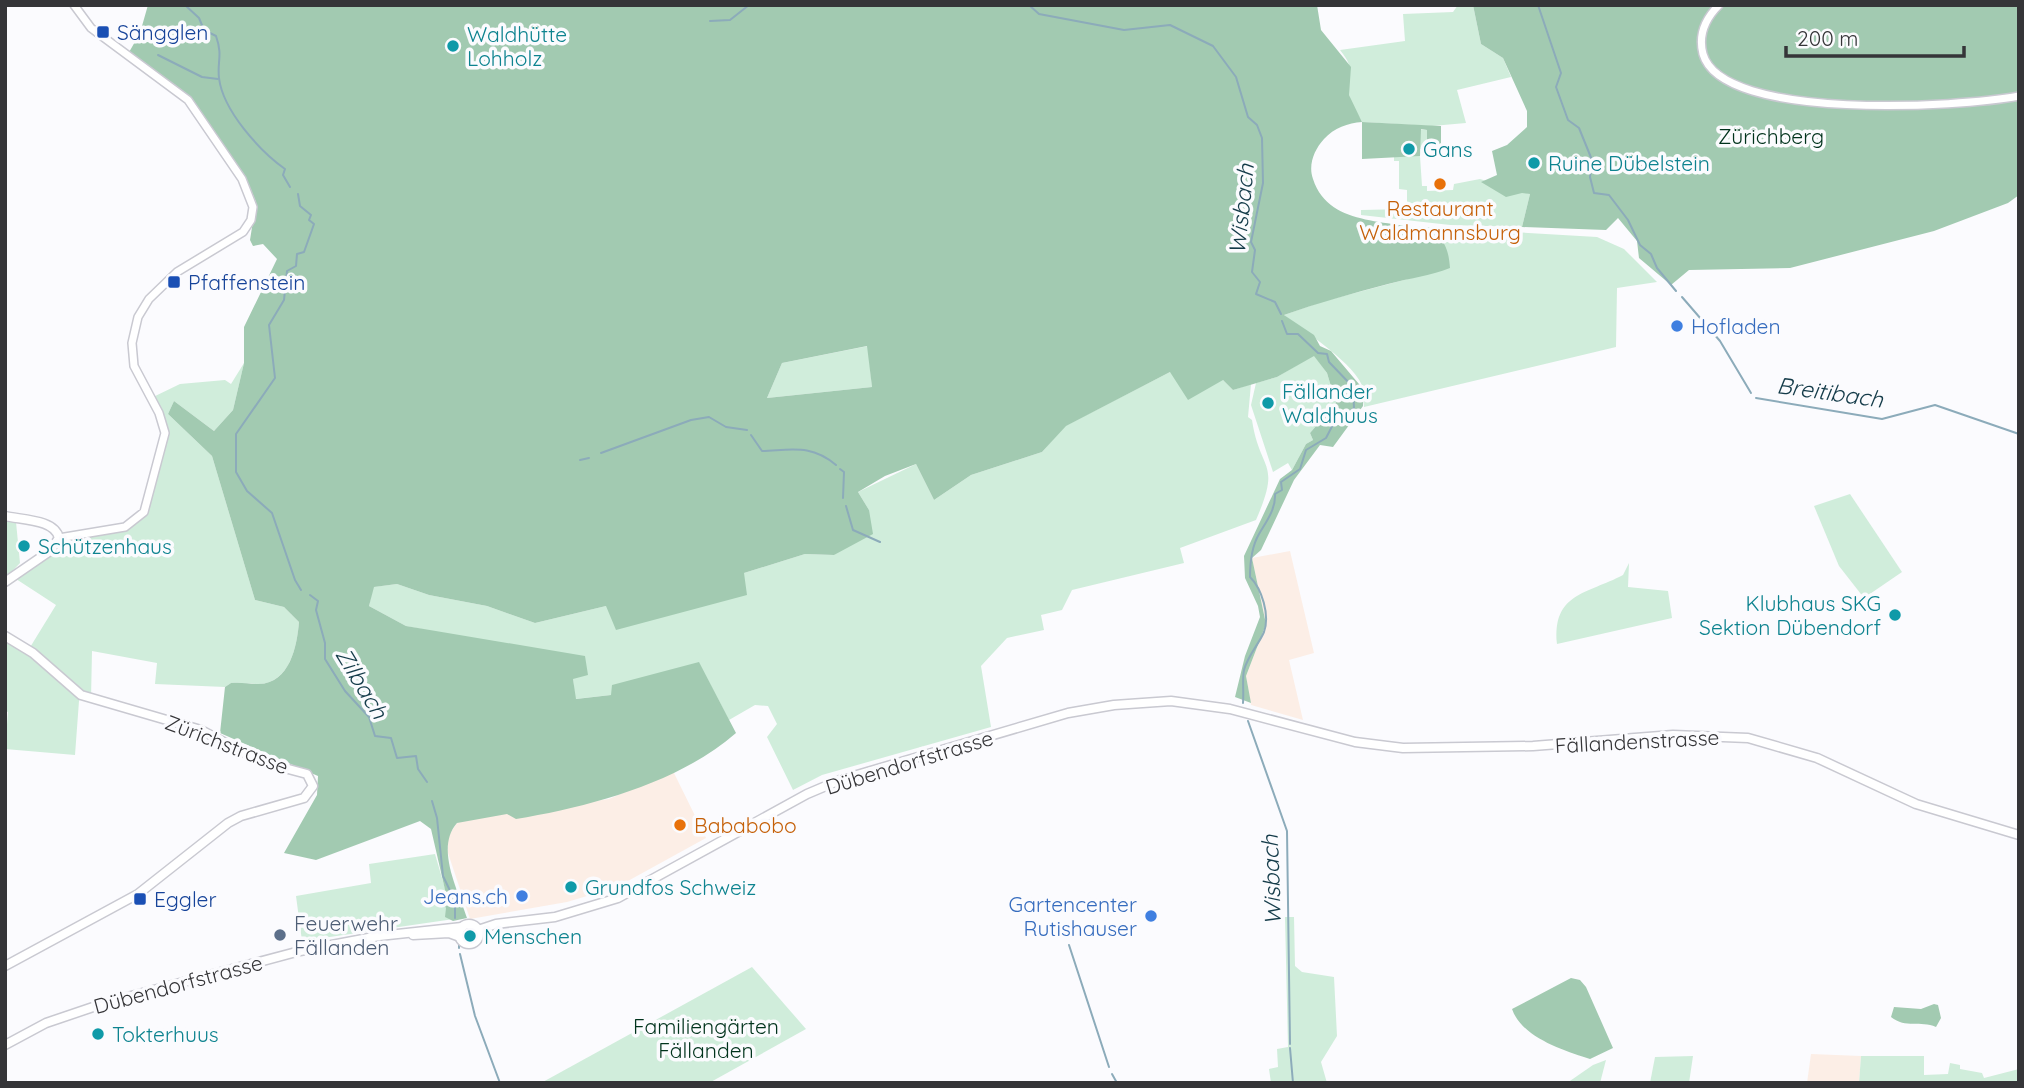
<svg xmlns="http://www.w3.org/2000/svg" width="2024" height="1088" viewBox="0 0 2024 1088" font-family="Quicksand,sans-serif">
<rect width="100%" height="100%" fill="#fbfbfe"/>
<!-- industrial -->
<g fill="#fceee6">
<path d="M1290,551L1314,653L1289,660L1303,720L1251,705L1246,676L1266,624L1252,558Z"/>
<path d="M673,771L706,838L617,887L567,902L470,919L448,853L447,838L457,823L467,819L609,799Z"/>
<path d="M1811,1054L1861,1056L1859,1083H1807Z"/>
</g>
<!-- green -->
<g fill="#d0eddb">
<path d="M1458,5H1473L1481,44L1503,58L1511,77L1457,90L1466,123L1432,126L1362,122C1358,114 1350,103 1349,95C1346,75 1358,72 1340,50L1405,41L1403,14L1453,12Z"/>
<path d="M1411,128L1427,130V147L1399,156H1420L1422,186H1427V191L1453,190L1454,184L1480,179L1530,194L1522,227L1450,225L1361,215V210L1407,209V190L1399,189V161H1394V153Z"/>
<path d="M1392,225L1597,237L1624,249L1657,282L1617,288L1616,347L1364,407C1364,402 1365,395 1364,390C1356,363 1304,332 1284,315L1321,302L1419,276L1436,236Z"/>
<path d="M868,346L872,387L767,398L782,363Z"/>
<path d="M1314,355L1327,373L1336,403L1310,433L1313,440L1306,444L1292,470L1288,463L1273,472L1251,405L1256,383L1277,377Z"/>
<path d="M244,363L233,410L214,431L174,401L168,414L212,456L255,600L284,607L299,622C297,646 290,682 260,684C250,684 241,682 231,683L225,687L155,684L157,663L92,651L91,699L81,696L79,701L75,755L5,749L8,712L5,711V636L29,649L56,605L13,577L50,551L59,538L111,528L138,519L165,438L149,399L180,384L225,380L231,384Z"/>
<path d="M1170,372L1223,380L1233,390L1251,384L1248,417L1252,420C1260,473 1282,460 1256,520L1180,548L1184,563L1072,590L1062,610L1041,615L1044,630L1007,638L981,666L991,727L822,775L793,790L767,737L777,724L768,706L755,705L729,720L699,663L611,695L575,699L573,679L466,638L406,626L369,606L373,587L397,584L429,595L487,606L535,623L744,573L805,554L834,555L869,510L858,492L916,464L934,500L971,475L1042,452L1065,426Z"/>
<path d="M1850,494L1902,572L1864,598L1839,566L1814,506Z"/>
<path d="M5,520L16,522L20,563L5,579Z"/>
<path d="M1629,563L1628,587L1668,591L1672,618L1557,644C1552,593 1587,594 1623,575Z"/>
<path d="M435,854L454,919L302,941L296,896L371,883L369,864Z"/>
<path d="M1285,917H1294L1295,966L1302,972L1334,977L1337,1036L1321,1062L1327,1083H1271L1269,1069L1278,1067L1277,1049L1288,1047Z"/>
<path d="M752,967L806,1029L709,1083H541Z"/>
<path d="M1693,1056L1689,1083H1650L1655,1057Z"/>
<path d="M1861,1056H1924V1075L1948,1074L1950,1063L1960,1065V1069L1982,1073L1984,1078L2019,1069V1083H1859Z"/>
<path d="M1606,1060L1600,1083H1567L1593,1065Z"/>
</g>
<!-- forest -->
<g fill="#a2cab1" fill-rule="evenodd">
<path d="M148,5H1317L1321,30L1351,67L1349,95L1362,122L1441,126V151H1427V130L1421,129L1420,156L1362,159V122C1348,123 1334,128 1324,139C1314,150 1308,165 1313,179C1330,231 1395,216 1435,235C1447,241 1449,256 1450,268C1430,276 1410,278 1388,284C1353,293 1318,303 1284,315L1314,335L1320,346L1331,351L1364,390L1363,406L1333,447L1320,445L1294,480L1261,550L1252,558L1266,624L1246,676L1251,703L1235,697L1245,656L1260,617L1258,606L1245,578L1244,556L1280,479L1292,470L1306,444L1313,440L1310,433L1336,403L1327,373L1314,356L1277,377L1233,390L1223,380L1188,400L1170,372L1066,426L1042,452L971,475L934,500L916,464L885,476L858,492L869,510L873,534L834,555L805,554L744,573L747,595L616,630L606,606L535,623L487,606L429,595L397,584L374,587L369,606L406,626L585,656L588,675L573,679L576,699L611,695L612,685L699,662L736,733C679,783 589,807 516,819L507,814L457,823C435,848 458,890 467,918L453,921L445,917L446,908L442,901L446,894L431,829L420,821L316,860L284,853L317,795L318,776L220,733L225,687L231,683C241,682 250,684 259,684C290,683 297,646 299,622L284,607L255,600L212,456L168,414L174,401L214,431L233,410L244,363V327L277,259L263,244L253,246L250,240L256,202L246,178L223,149L200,110L183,93L128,54L140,33ZM867,346L872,387L767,398L782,363Z"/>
<path d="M1473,5H2019V195L2008,203L1934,231L1790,268L1689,270L1671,285L1639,258L1637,241L1618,218L1606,230L1522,227L1530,194L1522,193L1506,197L1481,182L1497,175L1492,151L1507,145L1527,127V111L1503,58L1481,44Z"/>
<path d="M1571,978L1580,980L1586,987L1613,1048L1590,1059C1565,1051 1522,1038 1512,1009Z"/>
<path d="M1934,1004L1938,1005L1941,1018L1936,1027C1920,1020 1906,1029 1891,1017L1894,1007L1921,1009Z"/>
</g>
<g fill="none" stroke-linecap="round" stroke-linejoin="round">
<!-- stream -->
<g stroke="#8cabba" stroke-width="2">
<path d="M185,5L199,18L204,30L216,36C223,56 217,61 219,78C223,111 260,151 285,169L283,175L290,187"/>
<path d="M1029,5L1039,14L1124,30L1170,25L1213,46L1236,77L1248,117L1257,125L1262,138L1263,183L1251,242L1255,250L1252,272L1260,282L1256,294L1275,302L1281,314"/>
<path d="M1538,5L1561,73L1556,87L1568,120L1579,128L1592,160L1590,177L1594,193L1609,195L1628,220L1640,245L1651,254L1657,268L1676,291"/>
<path d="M710,21L730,20L749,5"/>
<path d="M158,55L202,77L218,79"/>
<path d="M298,194L300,206L311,215L309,220L314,224L304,252L297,254L296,266L287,271L284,300L269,325L275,378L236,434V472L247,491L272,513L295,580L301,590"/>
<path d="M1682,297L1720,341L1751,393"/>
<path d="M1756,398L1882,419L1935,405L2019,434"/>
<path d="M751,435L762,451C792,450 811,444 836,465"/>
<path d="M601,453L691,420L709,417L726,427L747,430"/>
<path d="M580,460L589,458"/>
<path d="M840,469L844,472L843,498"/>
<path d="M846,506L853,530L880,542"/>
<path d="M310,595L318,601L316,610L325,643V659L345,691L369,717L375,736L391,738L397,758L416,756L418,769L427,782"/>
<path d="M1243,703C1244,692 1242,680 1244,670C1248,655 1259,644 1264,632C1270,615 1262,589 1250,577C1250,562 1252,546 1259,534C1266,522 1276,509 1275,494L1282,490L1281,482L1300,469L1306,450L1326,438L1339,413H1348L1354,408L1353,387L1329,362L1327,354L1318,353L1298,334H1287L1282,321"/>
<path d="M1248,721L1287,831L1290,1044"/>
<path d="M432,801L437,818L443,876L455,901V918"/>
<path d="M459,945V948"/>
<path d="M1069,945L1109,1067"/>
<path d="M460,954L475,1016L500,1083"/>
<path d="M1290,1048L1293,1083"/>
<path d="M1112,1074L1117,1083"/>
</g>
<!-- tertiary casing -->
<g stroke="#c9c9d1" stroke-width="10">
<g id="tertiary">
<path d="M1719,5C1706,18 1698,35 1703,54C1722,122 1962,107 2019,96"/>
<path d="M59,538L125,527L144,512L165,433L159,413L134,366L132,343L138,317L149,299L177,272L243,232L251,220L253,207L242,179L188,100L91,28L74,5"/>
</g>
</g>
<!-- secondary casing -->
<g stroke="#c9c9d1" stroke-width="11">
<g id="secondary">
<path d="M5,516C21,520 55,519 59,538L50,551L5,582"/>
<path d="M5,636L33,653L81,695L201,730L262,762L307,774L313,786L304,798L241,816L228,823L138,894L5,966"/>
<circle cx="469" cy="934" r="10"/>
<path d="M478,930L496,924L555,917L618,898L807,794L840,780L1068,713L1114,705L1171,701L1230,709L1355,742L1403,748L1533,746L1673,735L1748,738L1817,758L1916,804L2019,835"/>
<path d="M413,935L449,933L460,937"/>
<path d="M5,1045L46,1023L105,1003L300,951L379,936L462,927"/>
</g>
</g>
<!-- tertiary -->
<use href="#tertiary" stroke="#fff" stroke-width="7"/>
<!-- secondary -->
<use href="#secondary" stroke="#fff" stroke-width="8"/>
</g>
<!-- markers -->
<g fill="#1a4fb4" stroke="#fbfbfe" stroke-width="2.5">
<rect x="96" y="25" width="14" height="14" rx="3.5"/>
<rect x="167" y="275" width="14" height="14" rx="3.5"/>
<rect x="133" y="892" width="14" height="14" rx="3.5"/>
</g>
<g fill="#0f9aa8" stroke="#fbfbfe" stroke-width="2.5">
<circle cx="453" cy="46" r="7"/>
<circle cx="1409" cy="149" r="7"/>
<circle cx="1534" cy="163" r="7"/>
<circle cx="1268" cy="403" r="7"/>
<circle cx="24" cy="546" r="7"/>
<circle cx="1895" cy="615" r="7"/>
<circle cx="571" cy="887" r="7"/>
<circle cx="470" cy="936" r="7"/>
<circle cx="98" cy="1034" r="7"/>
</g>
<g fill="#e8710a" stroke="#fbfbfe" stroke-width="2.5">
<circle cx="1440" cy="184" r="7"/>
<circle cx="680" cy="825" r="7"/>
</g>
<g fill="#3f7fe0" stroke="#fbfbfe" stroke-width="2.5">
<circle cx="1677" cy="326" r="7"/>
<circle cx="522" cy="896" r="7"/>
<circle cx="1151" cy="916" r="7"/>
</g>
<circle fill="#5c6f8a" stroke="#fbfbfe" stroke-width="2.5" cx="280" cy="935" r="7"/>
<g text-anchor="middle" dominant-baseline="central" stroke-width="7" stroke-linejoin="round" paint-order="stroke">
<!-- transit labels -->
<g font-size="21" fill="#164399" stroke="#fbfbfe" text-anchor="start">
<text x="117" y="32">Sängglen</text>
<text x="188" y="282">Pfaffenstein</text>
<text x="154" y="899">Eggler</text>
</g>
<!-- culture labels -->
<g font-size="21" fill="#0d838f" stroke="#fbfbfe" text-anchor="start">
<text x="467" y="34">Waldhütte<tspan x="467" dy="24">Lohholz</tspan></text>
<text x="1423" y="149">Gans</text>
<text x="1548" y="163">Ruine Dübelstein</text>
<text x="1282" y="391">Fällander<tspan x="1282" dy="24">Waldhuus</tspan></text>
<text x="38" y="546">Schützenhaus</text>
<text x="1881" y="603" text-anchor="end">Klubhaus SKG<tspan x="1881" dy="24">Sektion Dübendorf</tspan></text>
<text x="585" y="887">Grundfos Schweiz</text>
<text x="484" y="936">Menschen</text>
<text x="112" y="1034">Tokterhuus</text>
</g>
<!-- park labels -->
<g font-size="21" fill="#00331c" stroke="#fbfbfe">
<text x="1771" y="136">Zürichberg</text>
<text x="706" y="1026">Familiengärten<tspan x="706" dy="24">Fällanden</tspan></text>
</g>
<!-- food labels -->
<g font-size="21" fill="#c56008" stroke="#fbfbfe">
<text x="1440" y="208">Restaurant<tspan x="1440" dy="24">Waldmannsburg</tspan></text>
<text x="694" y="825" text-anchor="start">Bababobo</text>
</g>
<!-- shop labels -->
<g font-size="21" fill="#366cbe" stroke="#fbfbfe" text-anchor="end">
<text x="1691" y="326" text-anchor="start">Hofladen</text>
<text x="508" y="896">Jeans.ch</text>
<text x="1137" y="904">Gartencenter<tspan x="1137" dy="24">Rutishauser</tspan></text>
</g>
<!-- street labels -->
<g font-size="21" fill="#353538" stroke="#fbfbfe">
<text transform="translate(1637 741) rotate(-3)">Fällandenstrasse</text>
<text transform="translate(227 744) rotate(21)">Zürichstrasse</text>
<text transform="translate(909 762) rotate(-17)">Dübendorfstrasse</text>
<text transform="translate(178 984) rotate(-15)">Dübendorfstrasse</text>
</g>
<!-- service labels -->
<g font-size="21" fill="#4e5e75" stroke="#fbfbfe" text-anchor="start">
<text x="294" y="923">Feuerwehr<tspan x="294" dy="24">Fällanden</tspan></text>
</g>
<!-- water labels -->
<g font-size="23" font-style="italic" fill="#143b49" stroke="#fbfbfe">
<text transform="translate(1241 209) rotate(-84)">Wisbach</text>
<text transform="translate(1830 392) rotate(8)">Breitibach</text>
<text transform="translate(362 683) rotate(59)">Zilbach</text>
<text transform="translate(1271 880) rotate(-92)">Wisbach</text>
</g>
</g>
<!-- border -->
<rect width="2024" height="1088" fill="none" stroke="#353538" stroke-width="14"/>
<!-- scale -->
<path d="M1786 46v10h178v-10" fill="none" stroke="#353538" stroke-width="3.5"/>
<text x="1797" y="46" font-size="21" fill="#353538" stroke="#fbfbfe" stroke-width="5" paint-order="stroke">200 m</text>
</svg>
